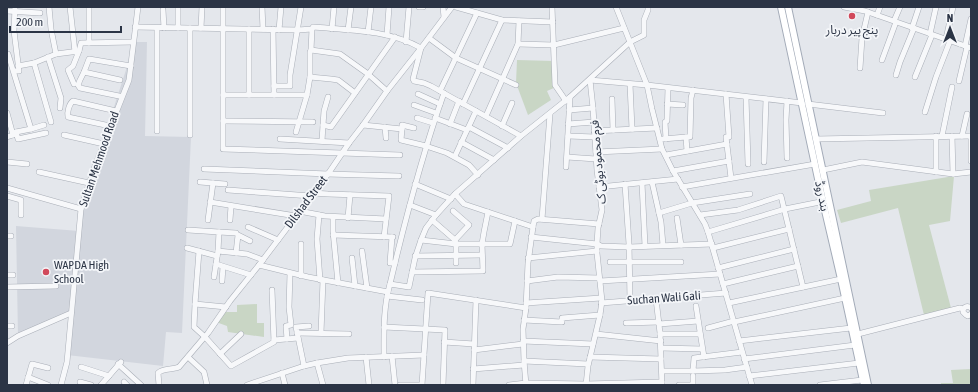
<svg xmlns="http://www.w3.org/2000/svg" width="978" height="392" viewBox="0 0 978 392" font-family="'Asap Condensed','Noto Sans Arabic',sans-serif">
<rect width="100%" height="100%" fill="#e4e7ec"/>
<!-- built -->
<path fill="#d2d6de" d="M135,42H147L145,136L191,137L182,333L166,332L163,366L67,355L70,314L18,336L16,226L79,231L81,209Z"/>
<!-- green -->
<g fill="#c9d6c5">
<path d="M517,60L554,61L556,87L547,91L551,100L528,115L516,83Z"/>
<path d="M954,176L950,221L929,225L951,308L924,315L898,208L841,223L837,210L871,201L869,190Z"/>
<path d="M257,304V323H264V337L228,332L227,326L216,322L224,312H237V305Z"/>
<path d="M971,369V385H941V383H953L951,370Z"/>
</g>
<g fill="none" stroke-linecap="round" stroke-linejoin="round">
<!-- minor casing -->
<g stroke="#a9aeb7" stroke-width="6">
<g id="minor">
<path d="M49,7L51,29L56,54L79,51L81,43L133,42"/>
<path d="M70,7L75,52"/>
<path d="M89,7V43"/>
<path d="M223,7V149L400,155"/>
<path d="M262,7L263,29"/>
<path d="M419,7H423"/>
<path d="M443,7L444,17"/>
<path d="M456,7L502,20L553,22"/>
<path d="M552,7L555,85L566,101"/>
<path d="M616,7L647,85L652,109L662,149L673,171L705,224L708,232L752,385"/>
<path d="M844,7L865,11L971,48"/>
<path d="M163,10L164,28"/>
<path d="M7,11L40,13"/>
<path d="M877,15L880,7"/>
<path d="M894,21L900,7"/>
<path d="M135,27L298,30L312,29L313,27C350,30 389,30 421,48L413,79L414,81L424,83L431,86L521,136"/>
<path d="M157,28V131"/>
<path d="M178,28V7"/>
<path d="M201,28L202,7"/>
<path d="M912,28L919,7"/>
<path d="M273,29L274,95"/>
<path d="M332,29L334,7"/>
<path d="M279,30L281,7"/>
<path d="M348,30L351,7"/>
<path d="M368,32L371,7"/>
<path d="M930,34L936,7"/>
<path d="M387,35L389,7"/>
<path d="M429,38L456,58L516,85"/>
<path d="M946,39L953,7"/>
<path d="M406,42L409,7"/>
<path d="M518,44L554,45L624,28"/>
<path d="M965,46L971,19"/>
<path d="M311,50L340,54L368,74L387,91"/>
<path d="M7,54H8L31,129"/>
<path d="M48,57L61,98L60,108"/>
<path d="M882,60L896,22"/>
<path d="M34,63L51,122"/>
<path d="M18,66L34,63L56,54"/>
<path d="M860,68L862,38L868,12"/>
<path d="M14,71H19L14,31L15,7"/>
<path d="M84,72L120,80"/>
<path d="M896,75L900,62L914,28"/>
<path d="M310,77L331,79L338,80L355,93"/>
<path d="M915,77L932,35"/>
<path d="M590,80L647,85L802,103"/>
<path d="M959,81L967,47"/>
<path d="M74,84L68,70L73,66L79,51"/>
<path d="M630,84L632,129"/>
<path d="M274,86H290V75L301,7"/>
<path d="M440,91L477,13"/>
<path d="M418,94L440,104"/>
<path d="M726,94L729,137H726L731,178"/>
<path d="M223,95H307"/>
<path d="M249,95V29"/>
<path d="M119,96L80,88L78,85L80,80L84,72L89,59L131,66"/>
<path d="M746,97L748,164"/>
<path d="M612,99L613,130"/>
<path d="M787,101L786,120L787,158"/>
<path d="M463,104L502,20"/>
<path d="M667,104L683,105"/>
<path d="M808,104L883,113"/>
<path d="M414,105L436,113"/>
<path d="M569,110L593,108"/>
<path d="M925,112L936,77L950,41"/>
<path d="M7,113L13,135"/>
<path d="M486,116L518,44L519,21"/>
<path d="M417,118L433,123"/>
<path d="M435,118L467,130"/>
<path d="M223,121L313,122"/>
<path d="M450,124L459,101"/>
<path d="M568,124L594,122"/>
<path d="M323,125L324,111L328,97"/>
<path d="M363,125L402,129L401,140L426,146L447,153L469,165L478,175"/>
<path d="M110,126L68,117C67,112 69,104 73,101L116,111"/>
<path d="M502,126L512,103"/>
<path d="M385,127L386,138"/>
<path d="M469,127L508,148"/>
<path d="M402,129V125L414,128"/>
<path d="M594,131L657,128"/>
<path d="M16,132L18,139L46,133"/>
<path d="M296,132L307,95L310,77V52L311,50L312,29"/>
<path d="M64,135L104,144"/>
<path d="M190,135V28"/>
<path d="M568,136L595,137"/>
<path d="M936,136V172"/>
<path d="M942,136L952,87"/>
<path d="M952,136L953,174"/>
<path d="M962,136L967,114"/>
<path d="M971,136V161"/>
<path d="M7,137L13,135L16,132L31,129L44,125"/>
<path d="M686,137H690L691,98L693,90"/>
<path d="M280,139L349,143"/>
<path d="M663,139L686,137L687,151"/>
<path d="M666,139L665,122L667,121L668,88"/>
<path d="M816,139L971,136"/>
<path d="M322,141L323,125L331,127L395,37"/>
<path d="M461,142L494,160"/>
<path d="M596,152L662,149"/>
<path d="M666,155L727,144"/>
<path d="M455,156L476,111"/>
<path d="M567,157L596,159"/>
<path d="M7,162L27,164"/>
<path d="M764,162L766,99"/>
<path d="M566,167L570,97"/>
<path d="M204,169L328,174"/>
<path d="M823,170L862,162L953,174L971,172"/>
<path d="M673,171L729,161"/>
<path d="M39,172L89,183"/>
<path d="M327,174L399,176"/>
<path d="M200,182L225,184"/>
<path d="M652,182L661,222L663,245"/>
<path d="M642,183L645,246"/>
<path d="M415,184L451,199"/>
<path d="M625,184L629,244L630,300"/>
<path d="M599,187L678,179"/>
<path d="M682,187L815,164"/>
<path d="M7,188L81,209"/>
<path d="M228,190L311,196"/>
<path d="M313,193L328,194L389,196L384,237"/>
<path d="M455,194L464,204L533,227"/>
<path d="M7,196L21,200V215"/>
<path d="M210,202L296,216"/>
<path d="M410,205L436,215"/>
<path d="M299,211L325,216L386,219"/>
<path d="M453,211L469,225L455,240"/>
<path d="M659,213L692,203L750,194"/>
<path d="M319,215L317,239L320,280"/>
<path d="M700,215L738,210L781,196L803,287"/>
<path d="M333,217V231L338,283"/>
<path d="M348,218L350,195"/>
<path d="M677,218L681,245"/>
<path d="M542,219L550,114"/>
<path d="M208,220L213,183"/>
<path d="M230,220L231,206"/>
<path d="M432,220L455,240L456,244V263"/>
<path d="M248,227L278,240"/>
<path d="M188,230L219,232L218,251"/>
<path d="M219,232L236,233"/>
<path d="M708,232L785,209L825,201"/>
<path d="M333,235L393,237"/>
<path d="M7,236H11"/>
<path d="M392,237L390,263H395"/>
<path d="M531,237L597,244L601,246L629,247L712,244"/>
<path d="M421,240L456,244H510L515,221"/>
<path d="M301,244V276"/>
<path d="M187,248L217,256"/>
<path d="M713,248L789,229"/>
<path d="M199,251L195,304L194,327L205,337L231,366L274,342L272,290"/>
<path d="M362,251L367,288"/>
<path d="M236,253L238,235L250,241"/>
<path d="M415,256L482,255"/>
<path d="M352,258L355,286"/>
<path d="M528,258L597,251"/>
<path d="M610,262H681"/>
<path d="M216,264L251,275"/>
<path d="M259,265L308,277L388,292"/>
<path d="M718,268L794,249"/>
<path d="M412,272L483,271L482,244L484,232L488,212"/>
<path d="M7,275H13"/>
<path d="M214,277L218,251L247,254L263,260"/>
<path d="M222,281L223,267"/>
<path d="M527,281L558,277L599,278"/>
<path d="M600,281L720,274"/>
<path d="M390,284C405,220 422,155 444,93"/>
<path d="M723,284L798,266"/>
<path d="M7,287L56,286"/>
<path d="M387,296L422,300"/>
<path d="M656,299L660,333L662,385"/>
<path d="M526,303L601,298"/>
<path d="M601,303L726,293"/>
<path d="M729,303L841,279"/>
<path d="M195,304L226,307"/>
<path d="M696,306L704,357"/>
<path d="M971,308C967,305 963,307 963,312L966,315L968,316L971,314"/>
<path d="M524,320L562,322V318L600,315"/>
<path d="M734,322L845,298"/>
<path d="M626,323L659,322"/>
<path d="M659,324L698,321"/>
<path d="M7,326H12"/>
<path d="M384,327L445,330L443,385"/>
<path d="M708,328L734,321"/>
<path d="M297,333L349,334"/>
<path d="M321,333L323,280"/>
<path d="M596,334L661,341"/>
<path d="M660,334H700"/>
<path d="M858,334L948,311L960,308L963,309"/>
<path d="M287,339L286,326L291,325L289,307L290,273"/>
<path d="M274,340L298,338"/>
<path d="M523,341L593,344"/>
<path d="M739,341L851,328"/>
<path d="M444,342L474,344"/>
<path d="M7,343L18,336L71,313"/>
<path d="M661,348L702,349"/>
<path d="M474,350L523,344"/>
<path d="M742,352L694,358L693,371L725,370L747,367"/>
<path d="M220,354L241,334"/>
<path d="M392,356L395,385"/>
<path d="M188,357L204,372L207,385"/>
<path d="M366,357L369,385"/>
<path d="M384,357C384,333 383,308 390,284L409,287L415,258L421,240L426,228L436,215L455,194L521,136L570,97L630,42L644,35V20L648,10V7"/>
<path d="M590,357L661,359"/>
<path d="M744,359L855,345"/>
<path d="M524,361L588,364"/>
<path d="M317,363L323,385"/>
<path d="M118,364L141,385"/>
<path d="M304,366L296,327L309,326"/>
<path d="M81,367L109,376"/>
<path d="M473,369L524,365"/>
<path d="M662,371H693"/>
<path d="M282,373L285,385"/>
<path d="M693,376V385"/>
<path d="M749,376L859,363"/>
<path d="M28,377L48,385"/>
<path d="M80,382L91,385"/>
<path d="M124,382L127,385"/>
<path d="M26,385L32,364L48,368"/>
<path d="M61,385L67,362L81,209L95,166L129,80L138,7"/>
<path d="M101,385L121,362"/>
<path d="M159,385L158,373C163,368 172,370 179,367L208,333L230,301L259,265L328,174L349,143L363,125L387,91L421,48L452,7"/>
<path d="M247,385L304,366L317,363L348,358L424,355"/>
<path d="M400,385H422"/>
<path d="M422,385L428,293L526,308"/>
<path d="M473,385L476,300"/>
<path d="M509,385L526,383L586,384L662,382"/>
<path d="M526,385L524,361L523,329L526,308L528,263L533,227L534,221L538,219L599,224"/>
<path d="M586,385L588,366L600,315L602,301L597,253V244L598,228L602,210L597,170L593,108L590,80"/>
<path d="M679,385H693"/>
<path d="M820,385L862,380"/>
</g>
</g>
<!-- major casing -->
<g stroke="#a3abb8" stroke-width="8">
<g id="major">
<path d="M781,7L823,202L841,279L864,385"/>
<path d="M788,7L868,385"/>
</g>
</g>
<!-- minor -->
<use href="#minor" stroke="#f7f8fa" stroke-width="5"/>
<!-- major -->
<use href="#major" stroke="#fff" stroke-width="6"/>
</g>
<!-- markers -->
<g fill="#d1495b" stroke="#f4f6f9" stroke-width="1.5">
<circle cx="852" cy="16" r="4"/>
<circle cx="46" cy="272" r="4"/>
</g>
<g text-anchor="middle" dominant-baseline="central" stroke-width="3.5" stroke-linejoin="round" paint-order="stroke">
<!-- poi labels -->
<g font-size="12" fill="#2b3445" stroke="#f4f6f9">
<text x="852" y="30">پنج پیر دربار</text>
<text x="54" y="265" text-anchor="start">WAPDA High<tspan x="54" dy="14">School</tspan></text>
</g>
<!-- street labels -->
<g font-size="12" fill="#2b3445" stroke="#f4f6f9">
<text transform="translate(99 159) rotate(-71)">Sultan Mehmood Road</text>
<text transform="translate(598 162) rotate(-95)">فرم محمود بوٹی ک</text>
<text transform="translate(822 196) rotate(78)">بند روڈ</text>
<text transform="translate(306 202) rotate(-53)">Dilshad Street</text>
<text transform="translate(664 298) rotate(-4)">Suchan Wali Gali</text>
</g>
</g>
<!-- border -->
<rect width="978" height="392" fill="none" stroke="#2b3445" stroke-width="16"/>
<!-- north arrow -->
<g transform="translate(950 28)" stroke="#f4f6f9" stroke-width="3" paint-order="stroke">
<path d="M0-3L7 15L0 10L-7 15Z" fill="#2b3445"/>
<text y="-6" font-size="11" font-weight="bold" text-anchor="middle" fill="#2b3445">N</text>
</g>
<!-- scale -->
<path d="M10 26v6h111v-6" fill="none" stroke="#2b3445" stroke-width="2"/>
<text x="16" y="26" font-size="12" fill="#2b3445" stroke="#f4f6f9" stroke-width="3" paint-order="stroke">200 m</text>
</svg>
